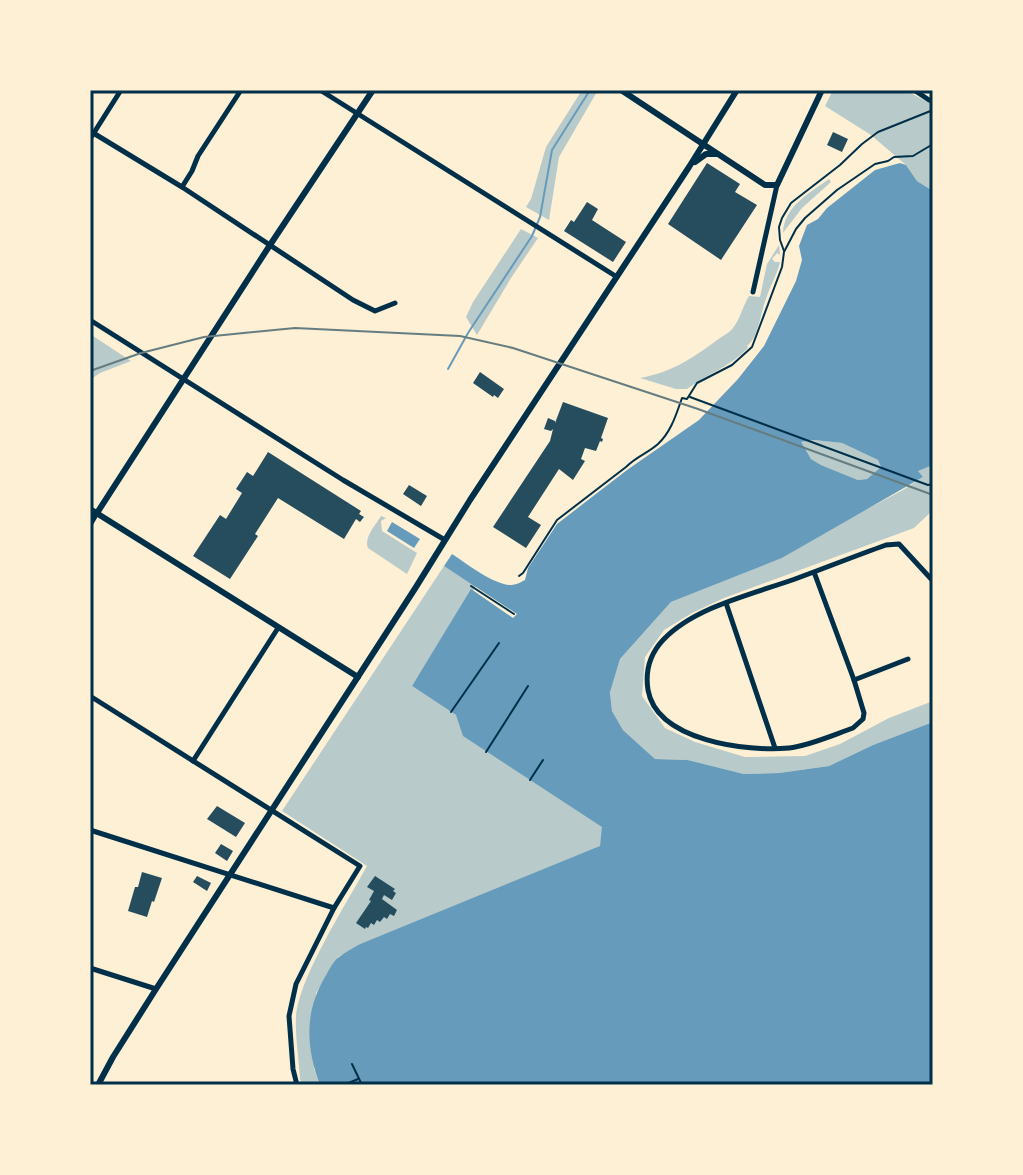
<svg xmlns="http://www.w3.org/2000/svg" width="1023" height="1175" viewBox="0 0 1023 1175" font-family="Lato,sans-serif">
<rect width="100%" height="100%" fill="#fdf0d5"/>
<!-- green -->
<g fill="#b9caca">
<path d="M582,90H598L559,157L549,220L526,207L531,199L546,147Z"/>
<path d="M833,90H905L933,105V191L917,181L906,165L871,135L825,106Z"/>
<path d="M829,179L831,182L802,208L783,233C784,206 810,193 829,179Z"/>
<path d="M521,229L538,238L511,278L477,335L466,317L473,302Z"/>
<path d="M779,245L780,255L777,253L772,259L775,262H780C777,275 770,286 766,299C760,314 759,337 747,346L748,348C731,366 707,374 687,389H676L640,378C673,372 694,357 720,338C726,334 732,331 735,325C740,318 743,306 749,296L760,297L767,264Z"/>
<path d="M90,334L131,361L100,373L90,380Z"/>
<path d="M814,440L842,443L878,460L881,467L867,479L858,480L821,465L811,459L800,442Z"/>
<path d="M933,465V510L914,528L724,598L692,613L664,630L645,657L642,696L665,728L695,742L745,757L805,756L840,744L889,718L933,701V722L873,745L829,766L779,773L744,774L688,760L655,759L623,730L612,711L610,690L620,659L671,602L782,558L852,517L903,490L923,477L917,471Z"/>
<path d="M381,516L386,518L381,521L382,531L417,553L407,574L368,548C364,537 375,526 381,516Z"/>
<path d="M444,566L476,586L412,686L456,715L603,827L600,847L360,944L338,957L316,993L314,1069L320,1085H302L300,1079C299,1059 295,1037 296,1017C299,977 347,903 367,866L282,811Z"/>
</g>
<!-- water -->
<g fill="#669bbc" fill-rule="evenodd">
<path d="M900,163L906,165L917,181L933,191V465L918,471L923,477L782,558L671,602L620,659L610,692L612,711L623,730L655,759L688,760L744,774L779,773L829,766L873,745L933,722V1085H320C306,1048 304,1012 325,977C329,971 332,962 339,957C345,952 353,948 360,944L600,846L602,827L463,736L456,715L412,686L471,589L513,618L517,614L444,566L452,554C466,563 495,586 512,585C518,584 519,583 525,580L528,568L557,524L627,470L699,420L738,379L764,346L796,281L802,260L799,246L807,225L818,219L827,208L875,170ZM814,440L842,443L878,460L881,467L867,479L858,480L821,465L811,459L801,442Z"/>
<path d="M392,522L420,539L414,548L387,531Z"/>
</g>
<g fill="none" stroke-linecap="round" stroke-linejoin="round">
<!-- stream -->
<path stroke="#669bbc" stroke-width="2" d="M448,369L468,333L532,236L540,217L552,150L590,90"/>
</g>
<!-- building -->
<g fill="#264d5e">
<path d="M833,132L848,139L842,152L827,145Z"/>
<path d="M707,163L740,184L735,192L757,205L721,260L668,224Z"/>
<path d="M587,202L598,209L592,220L626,242L613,262L564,231L571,220L574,222Z"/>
<path d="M480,372L504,389L498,398L494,395L493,397L473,383Z"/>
<path d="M563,402L608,418L601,438L603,439L602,442L600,441L596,451L585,448L581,459L585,461L573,480L559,469L528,517L541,525L526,548L493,527L550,441L553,429L551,431L544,429L548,418L555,421V423Z"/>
<path d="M268,452L361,511L359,514L364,517L360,522L356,519L344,539L278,498L255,534L258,536L230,579L193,556L220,515L226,519L242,493L236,489L247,472L253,476Z"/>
<path d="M409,485L427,496L421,506L403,494Z"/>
<path d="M217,806L245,823L236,837L207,819Z"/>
<path d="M221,844L233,851L227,861L215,853Z"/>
<path d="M142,872L162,878L154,902L152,901L147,917L128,911L135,887H138Z"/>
<path d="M197,876L211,883L207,891L193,882Z"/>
<path d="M375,876L395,889L393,891L396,893L392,900L384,895L382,899L397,910L394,916L390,914L387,919L384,917L380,922L377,920L374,925L371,923L368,928L366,927L365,929L356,923L371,901L369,900L374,891L367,887Z"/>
</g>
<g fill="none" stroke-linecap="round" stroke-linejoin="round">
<!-- path -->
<g stroke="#003049" stroke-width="2">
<path d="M784,251L780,240L779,227L782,218L791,203L840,165L862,144L878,132L933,110"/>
<path d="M690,397L917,481L928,485L933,484"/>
<path d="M519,576L523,573L557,520L626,467C637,456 648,453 658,444C671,432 676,415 682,398L687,399L697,383L732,365L752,347L782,267L784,252L796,229L805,218L837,190L875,164L888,161L894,157L913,156L933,144"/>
<path d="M471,586L514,614"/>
<path d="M451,712L499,643"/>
<path d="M486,752L528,686"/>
<path d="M530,780L543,760"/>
<path d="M352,1064L362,1085"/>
<path d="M344,1085L358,1079"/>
</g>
<!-- minor -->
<g stroke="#003049" stroke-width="5">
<path d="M320,90L617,277"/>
<path d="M914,90L929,100"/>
<path d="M90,131L182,187L353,300L375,311L395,303"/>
<path d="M90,139L121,90"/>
<path d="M182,187L192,171L198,156L241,90"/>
<path d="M753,292L777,185"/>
<path d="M90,320L343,480L445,540"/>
<path d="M90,525L97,513"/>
<path d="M814,572L854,680L864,713L863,719L853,728C833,735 808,746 789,748C747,752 657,741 648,690C645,671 650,654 663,640C694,607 753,594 795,579C825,568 855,556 886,545L899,544L933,581"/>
<path d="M726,603L775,748"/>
<path d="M854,680L908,659"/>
<path d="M90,696L360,866L334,908L296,984L289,1016L293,1069L297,1085"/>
<path d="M193,761L278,628"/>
<path d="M90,830L334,908"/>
<path d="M90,968L156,989"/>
</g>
<!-- tertiary -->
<g stroke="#003049" stroke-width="6">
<path d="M90,509L358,677"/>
<path d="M97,513L270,245L373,90"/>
</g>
<!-- secondary -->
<g stroke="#003049" stroke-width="6">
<path d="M621,90L765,185H777L822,90"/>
<path d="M695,162L706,154H717"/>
<path d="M98,1085L113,1057L156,989L416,587L470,500L689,167L737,90"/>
</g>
<!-- rail -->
<path stroke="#657d81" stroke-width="2" d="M90,371L141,353L204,337L295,328L460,336L513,348L698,409L933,495"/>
</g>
<!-- border -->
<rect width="1023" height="1175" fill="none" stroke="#fdf0d5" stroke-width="184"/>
<rect x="92" y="92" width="839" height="991" fill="none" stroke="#003049" stroke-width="3"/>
</svg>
